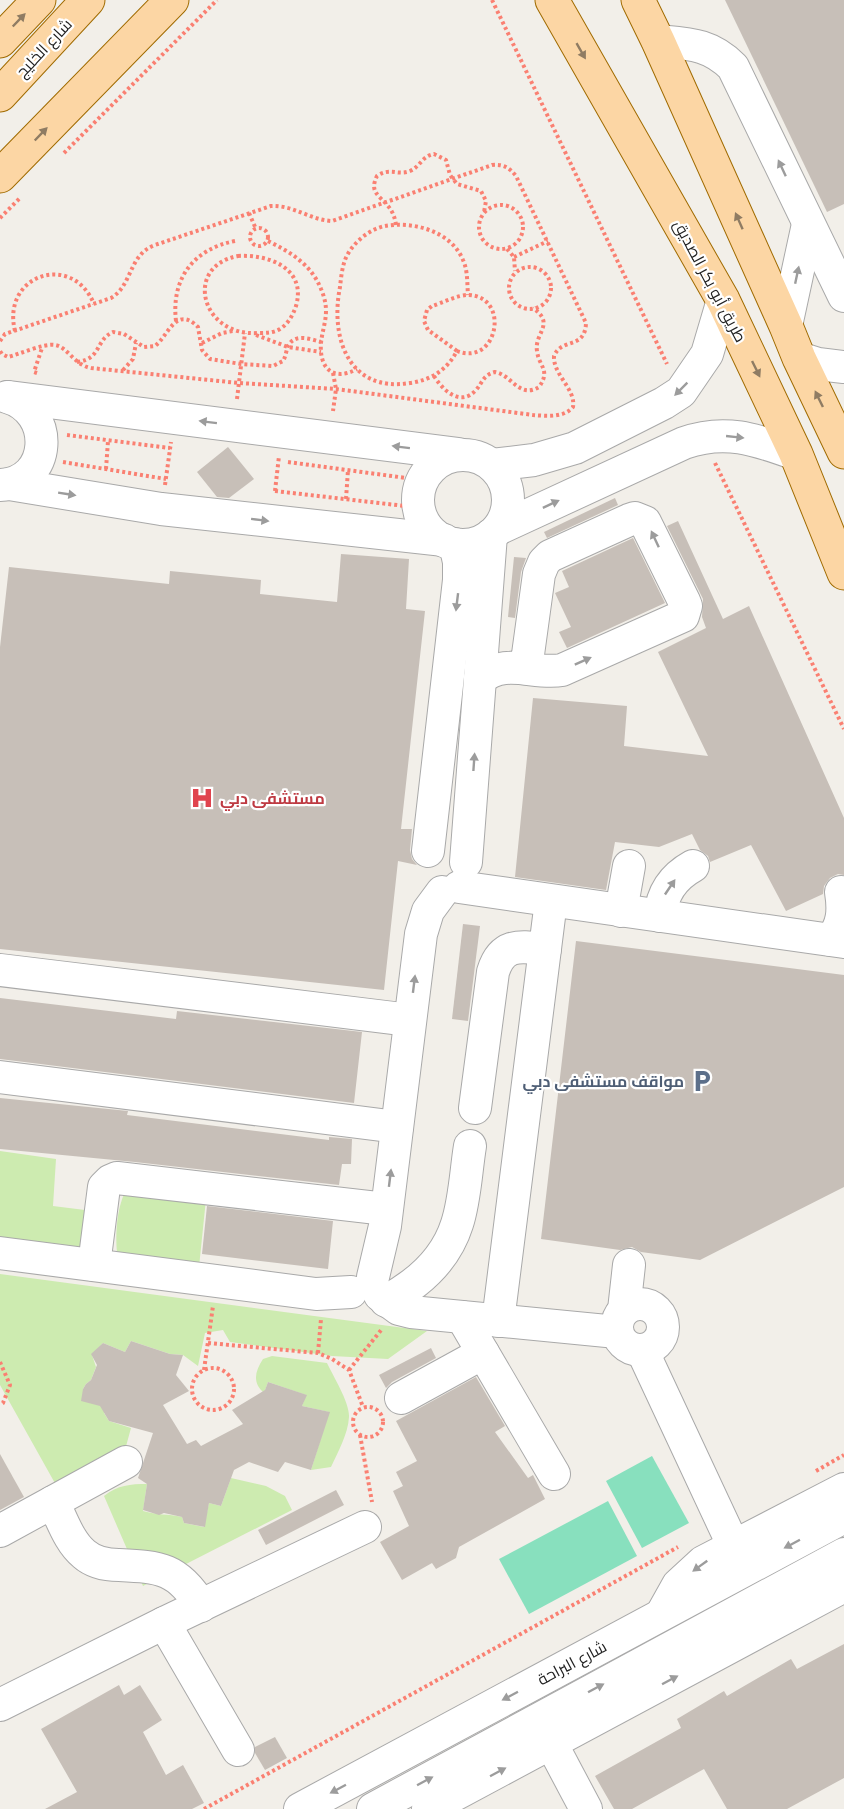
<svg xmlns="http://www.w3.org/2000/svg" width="844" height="1809" viewBox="0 0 844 1809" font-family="Raleway,Cairo,sans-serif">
<rect width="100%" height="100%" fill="#f2efe9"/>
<!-- grass -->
<g fill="#cdebb0">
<path d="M0,1151L56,1159L53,1206L93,1211L83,1249L0,1244Z"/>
<path d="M127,1189L206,1199L199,1267L117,1252C115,1234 117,1204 127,1189Z"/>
<path d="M0,1274L427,1331L388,1359L332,1356L230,1342L223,1330L205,1333L198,1366L183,1355L170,1354L131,1341L125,1352L103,1343L92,1355L96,1367L91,1380L86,1384L83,1389L108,1408L104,1413L109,1421L131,1428L125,1450L61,1494L0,1385Z"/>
<path d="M272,1356L327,1363C333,1376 350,1403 349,1417C348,1434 338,1452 331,1467L311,1470L329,1412L302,1406L306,1395L268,1382L264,1393C252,1383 255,1371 263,1359Z"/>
<path d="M231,1478L266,1486L285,1496L292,1510L143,1586L104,1496C118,1485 130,1484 147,1484L143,1511C157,1515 168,1514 182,1517L184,1523L204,1527L209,1503L221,1506Z"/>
</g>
<!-- pitch -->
<g fill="#88e0be">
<path d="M652,1456L689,1523L642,1548L606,1481Z"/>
<path d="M608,1501L637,1556L529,1614L499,1559Z"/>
</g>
<!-- building -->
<g fill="#c7bfb8">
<path d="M725,0H844V204L827,212Z"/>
<path d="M228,447L254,479L229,498L217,497L197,472Z"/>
<path d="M615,498L618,505L547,538L544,532Z"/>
<path d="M678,521L723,619L749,606L844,818V875L838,874L830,878L824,886L823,894L786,911L751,845L710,862L708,856L700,850L692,834L659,847L615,842L606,890L515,877L533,698L627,706L624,746L708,756L658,652L706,628L702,617L703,599L667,526Z"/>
<path d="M633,538L665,603L567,648L559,632L571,627L555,593L569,587L562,571Z"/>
<path d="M341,554L409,559L406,609L425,611L401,829H412L410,850L412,859L417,865L398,861L384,990L0,949V647L9,567L169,584L170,571L261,580L260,594L337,602Z"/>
<path d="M514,557L526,558L521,572L515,618L508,617Z"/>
<path d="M463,924L480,926L468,1021L452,1019Z"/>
<path d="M576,941L844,975V1187L700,1260L641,1252L632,1247L620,1250L541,1239Z"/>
<path d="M0,998L176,1019L177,1011L362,1032L354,1103L0,1059Z"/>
<path d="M0,1098L128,1111L127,1115L329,1140V1137L352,1139L351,1164H342L339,1185L135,1162L0,1149Z"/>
<path d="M207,1206L333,1221L328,1269L202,1254Z"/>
<path d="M131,1341L170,1354L183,1355L176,1375L189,1391L163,1405L187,1444L196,1440L201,1446L243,1424L232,1410L265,1390L268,1382L307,1395L302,1406L330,1412L311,1470L285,1462L278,1472L249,1462L234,1470L221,1506L209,1503L205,1527L184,1523L182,1517L164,1513L159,1515L143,1510L147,1484L138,1478L153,1433L109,1421L100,1406L81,1401L83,1389L86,1384L91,1380L97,1365L91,1354L103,1343L125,1352Z"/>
<path d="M431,1348L436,1358L392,1382L386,1388L379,1375Z"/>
<path d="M476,1377L505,1426L495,1432L528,1478L533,1475L545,1499L459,1547L456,1558L436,1569L432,1563L402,1580L380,1542L409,1526L393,1491L403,1486L396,1472L417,1461L396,1421Z"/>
<path d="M0,1454L24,1497L0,1510Z"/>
<path d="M336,1490L344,1505L266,1545L258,1530Z"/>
<path d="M844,1644V1778L787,1809H727L704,1769L632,1809H614L595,1776L681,1728L677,1719L724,1691L727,1696L791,1659L797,1669Z"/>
<path d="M119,1685L124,1695L140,1685L162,1720L143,1732L166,1775L183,1765L204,1803L192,1809H45L77,1792L41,1729Z"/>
<path d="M275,1737L287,1758L265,1770L255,1753V1747Z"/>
</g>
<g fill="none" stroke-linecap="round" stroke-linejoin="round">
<!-- minor casing -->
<g stroke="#a9a9a9" stroke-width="34">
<g id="minor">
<path d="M658,41C690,44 710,44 733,67L844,296"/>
<path d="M786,326L808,224"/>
<path d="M799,358L818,364L844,367"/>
<path d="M9,397L459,454"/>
<circle cx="463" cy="500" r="45"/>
<path d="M492,465L534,460L575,448L664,403L681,392L707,354L723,300"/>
<path d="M9,484L161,509L444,540"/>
<path d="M0,485C52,483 56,411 7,397"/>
<path d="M498,529L684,443C726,428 757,440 796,454"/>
<path d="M480,679C505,657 533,675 562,670L683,616L686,606L684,601L645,522L635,518L629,520L550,556L544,562L539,574L526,669"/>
<path d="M428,851L459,580V562L455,544"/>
<path d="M466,862L491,535"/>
<path d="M459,887L844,942"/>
<path d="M621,911L629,866"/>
<path d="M660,916C662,893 673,877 693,866"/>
<path d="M831,940C843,925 844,911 841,892"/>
<path d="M0,970L410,1020"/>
<path d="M0,1077L397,1127"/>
<path d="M475,1108L493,972C502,943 519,946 545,949"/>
<path d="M0,1253L316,1294L351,1292"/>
<path d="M94,1265L104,1187L110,1181L117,1178L386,1209"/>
<path d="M373,1277L385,1226L421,934L428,911L442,892"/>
<path d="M380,1295L399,1309L411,1312L617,1332"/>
<path d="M386,1301C418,1284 446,1259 457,1224C465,1200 466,1170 470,1146"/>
<circle cx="640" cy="1327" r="23"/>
<path d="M624,1310L629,1265"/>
<path d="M462,1317L554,1474"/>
<path d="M498,1321L551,901"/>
<path d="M642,1350L734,1547"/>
<path d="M401,1398L483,1353"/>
<path d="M53,1502C62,1519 69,1542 84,1554C93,1562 106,1565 119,1565C160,1567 178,1568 201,1606"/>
<path d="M0,1531L126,1462"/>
<path d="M664,1610L678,1585L703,1562L844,1489"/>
<path d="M164,1623L238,1750"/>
<path d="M0,1705L164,1623L365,1527"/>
<path d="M551,1743L586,1809"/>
<path d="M300,1809L844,1517"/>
<path d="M373,1809L844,1554"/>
<path d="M428,1809L844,1586"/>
</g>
</g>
<!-- major casing -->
<g stroke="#a06b00" stroke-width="35">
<g id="major">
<path d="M552,0L723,300L796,454L844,573"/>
<path d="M638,0L658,41L786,326L799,358L844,452"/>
<path d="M0,41L39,0"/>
<path d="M0,95L88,0"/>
<path d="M0,176L172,0"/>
</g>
</g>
<!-- path -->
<g stroke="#fa8072" stroke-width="4" stroke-dasharray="3 3" stroke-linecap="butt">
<path d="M492,0L667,364"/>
<path d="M64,153L217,0"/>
<circle cx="501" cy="227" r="22"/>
<path d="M249,213L256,229"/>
<path d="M0,218L21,197"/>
<path d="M396,225C395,218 393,212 388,206C379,195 369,192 377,176C390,167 398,176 410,171C420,167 422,156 434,154L446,160L450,175L457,184L481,191L486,201L484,212"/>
<circle cx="259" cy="237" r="9"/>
<path d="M268,241C290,252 311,264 321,289C324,296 326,303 326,311C326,322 322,332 321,343C319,368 333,382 357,369"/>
<path d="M507,249L514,257L515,271"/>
<path d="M238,256C268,254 307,268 296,306C293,315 288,324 280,329C273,333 266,333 258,333C201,337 183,266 238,256Z"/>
<path d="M514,257L548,241"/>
<circle cx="530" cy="288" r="21"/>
<path d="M176,321C171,279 193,249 235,241"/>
<path d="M15,331C1,275 72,251 94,304"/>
<path d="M256,335L288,347L321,352"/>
<path d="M0,341L5,334L111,298C133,285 128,255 155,245L271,206C294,205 310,220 332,221L492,165C503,164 509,167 516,176L586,323C585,350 562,337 554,356C553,375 576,389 573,407C564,418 546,416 533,415L336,389L239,383L91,368C74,365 68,347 55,345C44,343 20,354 8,357L2,354L0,351"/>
<path d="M202,343L222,333L233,331"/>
<path d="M457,351L428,330L424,321L427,310L432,306C442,303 457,295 468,295C511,296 498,367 457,351C447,370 431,380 410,383C348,393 330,337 340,287C341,278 342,268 345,260C351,244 369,229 385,226C413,221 451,231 463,260C468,271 467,283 468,295"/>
<path d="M77,362C102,359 95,340 113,332L124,334L144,347L155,346C169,335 176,305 198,327L202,350L210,359L241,364L273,366L283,361C286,356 286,351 288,346C295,333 310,339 321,342"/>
<path d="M123,370L133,359L136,343"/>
<path d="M37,373L34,372L42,348"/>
<path d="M333,373L336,389L333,411"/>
<path d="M434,376C442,389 460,408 476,390C483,382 483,375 495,372C512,375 519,399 539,387C551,370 539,367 537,351C534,333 556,324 533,308"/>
<path d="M237,399L245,333"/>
<path d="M67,435L170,448"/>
<path d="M63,462L166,479"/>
<path d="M288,462L421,480"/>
<path d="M715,463L844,729"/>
<path d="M106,469L108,441"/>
<path d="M165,485L171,442"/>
<path d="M275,491L405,506"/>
<path d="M275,491L279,456"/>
<path d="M346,499L348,470"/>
<path d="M208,1343L318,1353L332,1359L349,1370L363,1407"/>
<path d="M318,1353L321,1319"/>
<path d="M0,1362L10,1385L3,1403L0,1405"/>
<circle cx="213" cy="1389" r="21"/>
<path d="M204,1370L213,1306"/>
<path d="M349,1370L382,1329"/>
<circle cx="368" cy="1422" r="15"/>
<path d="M360,1435L372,1502"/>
<path d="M816,1471L844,1455"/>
<path d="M204,1809L678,1547"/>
</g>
<!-- minor -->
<use href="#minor" stroke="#fff" stroke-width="32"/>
<!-- major -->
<use href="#major" stroke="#fcd6a4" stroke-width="33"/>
</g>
<!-- one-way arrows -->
<defs><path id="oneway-solid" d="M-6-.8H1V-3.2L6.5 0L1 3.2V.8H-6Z" transform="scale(1.5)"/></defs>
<g fill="#8f7c63">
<use href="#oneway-solid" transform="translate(19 20) rotate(-46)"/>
<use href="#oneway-solid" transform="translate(581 51) rotate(60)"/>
<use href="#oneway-solid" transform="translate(41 134) rotate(-46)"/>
<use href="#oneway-solid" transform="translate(739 221) rotate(-114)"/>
<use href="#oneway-solid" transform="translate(756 369) rotate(64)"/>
<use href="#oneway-solid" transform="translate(819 399) rotate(-116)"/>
</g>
<g fill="#9c9c9c">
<use href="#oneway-solid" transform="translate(782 168) rotate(-115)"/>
<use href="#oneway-solid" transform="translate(797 275) rotate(-78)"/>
<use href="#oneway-solid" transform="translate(681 389) rotate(135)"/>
<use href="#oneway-solid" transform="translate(208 422) rotate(-173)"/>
<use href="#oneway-solid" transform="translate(735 437) rotate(6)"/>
<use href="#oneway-solid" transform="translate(401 447) rotate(-173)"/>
<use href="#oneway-solid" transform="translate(67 494) rotate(9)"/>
<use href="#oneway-solid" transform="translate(551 504) rotate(-25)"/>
<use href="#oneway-solid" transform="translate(260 520) rotate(7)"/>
<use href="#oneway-solid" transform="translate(655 539) rotate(-115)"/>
<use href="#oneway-solid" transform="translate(457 602) rotate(97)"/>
<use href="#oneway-solid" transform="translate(583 661) rotate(-24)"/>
<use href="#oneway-solid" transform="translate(474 762) rotate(-86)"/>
<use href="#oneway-solid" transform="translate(670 887) rotate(-56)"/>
<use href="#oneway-solid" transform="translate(414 984) rotate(-83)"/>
<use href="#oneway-solid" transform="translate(390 1178) rotate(-83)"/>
<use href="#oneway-solid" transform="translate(792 1544) rotate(152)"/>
<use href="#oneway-solid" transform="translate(700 1566) rotate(144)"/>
<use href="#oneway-solid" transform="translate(670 1680) rotate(-28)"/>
<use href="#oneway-solid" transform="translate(596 1688) rotate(-28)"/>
<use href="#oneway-solid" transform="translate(510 1696) rotate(152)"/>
<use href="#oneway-solid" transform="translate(498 1772) rotate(-28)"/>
<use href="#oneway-solid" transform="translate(425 1781) rotate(-28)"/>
<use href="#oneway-solid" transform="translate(338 1789) rotate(152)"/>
</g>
<!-- icons -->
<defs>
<g id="hospital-bare" transform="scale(1.8)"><path d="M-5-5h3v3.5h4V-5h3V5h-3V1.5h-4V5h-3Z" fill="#e0444e" stroke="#fff" stroke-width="2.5" paint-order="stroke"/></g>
<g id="parking-bare" transform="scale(1.8)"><path d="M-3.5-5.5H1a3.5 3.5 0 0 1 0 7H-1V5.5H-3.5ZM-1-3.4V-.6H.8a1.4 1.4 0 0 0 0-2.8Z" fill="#5c6f8a" stroke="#fff" stroke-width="2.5" paint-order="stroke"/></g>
</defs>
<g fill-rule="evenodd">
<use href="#hospital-bare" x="202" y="798"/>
<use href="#parking-bare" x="702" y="1081"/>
</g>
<g text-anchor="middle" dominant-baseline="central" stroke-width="4.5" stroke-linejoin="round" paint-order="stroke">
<!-- street labels -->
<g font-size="16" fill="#222" stroke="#fff">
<text transform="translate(44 48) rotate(-47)">شارع الخليج</text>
<text transform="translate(710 281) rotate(62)">طريق أبو بكر الصديق</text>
<text transform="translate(572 1663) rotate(-28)">شارع البراحة</text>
</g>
<!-- health labels -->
<g font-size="16" font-weight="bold" fill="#be3a42" stroke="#fff" text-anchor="start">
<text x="220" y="798">مستشفى دبي</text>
</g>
<!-- service labels -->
<g font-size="16" font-weight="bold" fill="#4e5e75" stroke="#fff" text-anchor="end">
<text x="684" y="1081">مواقف مستشفى دبي</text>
</g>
</g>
</svg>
